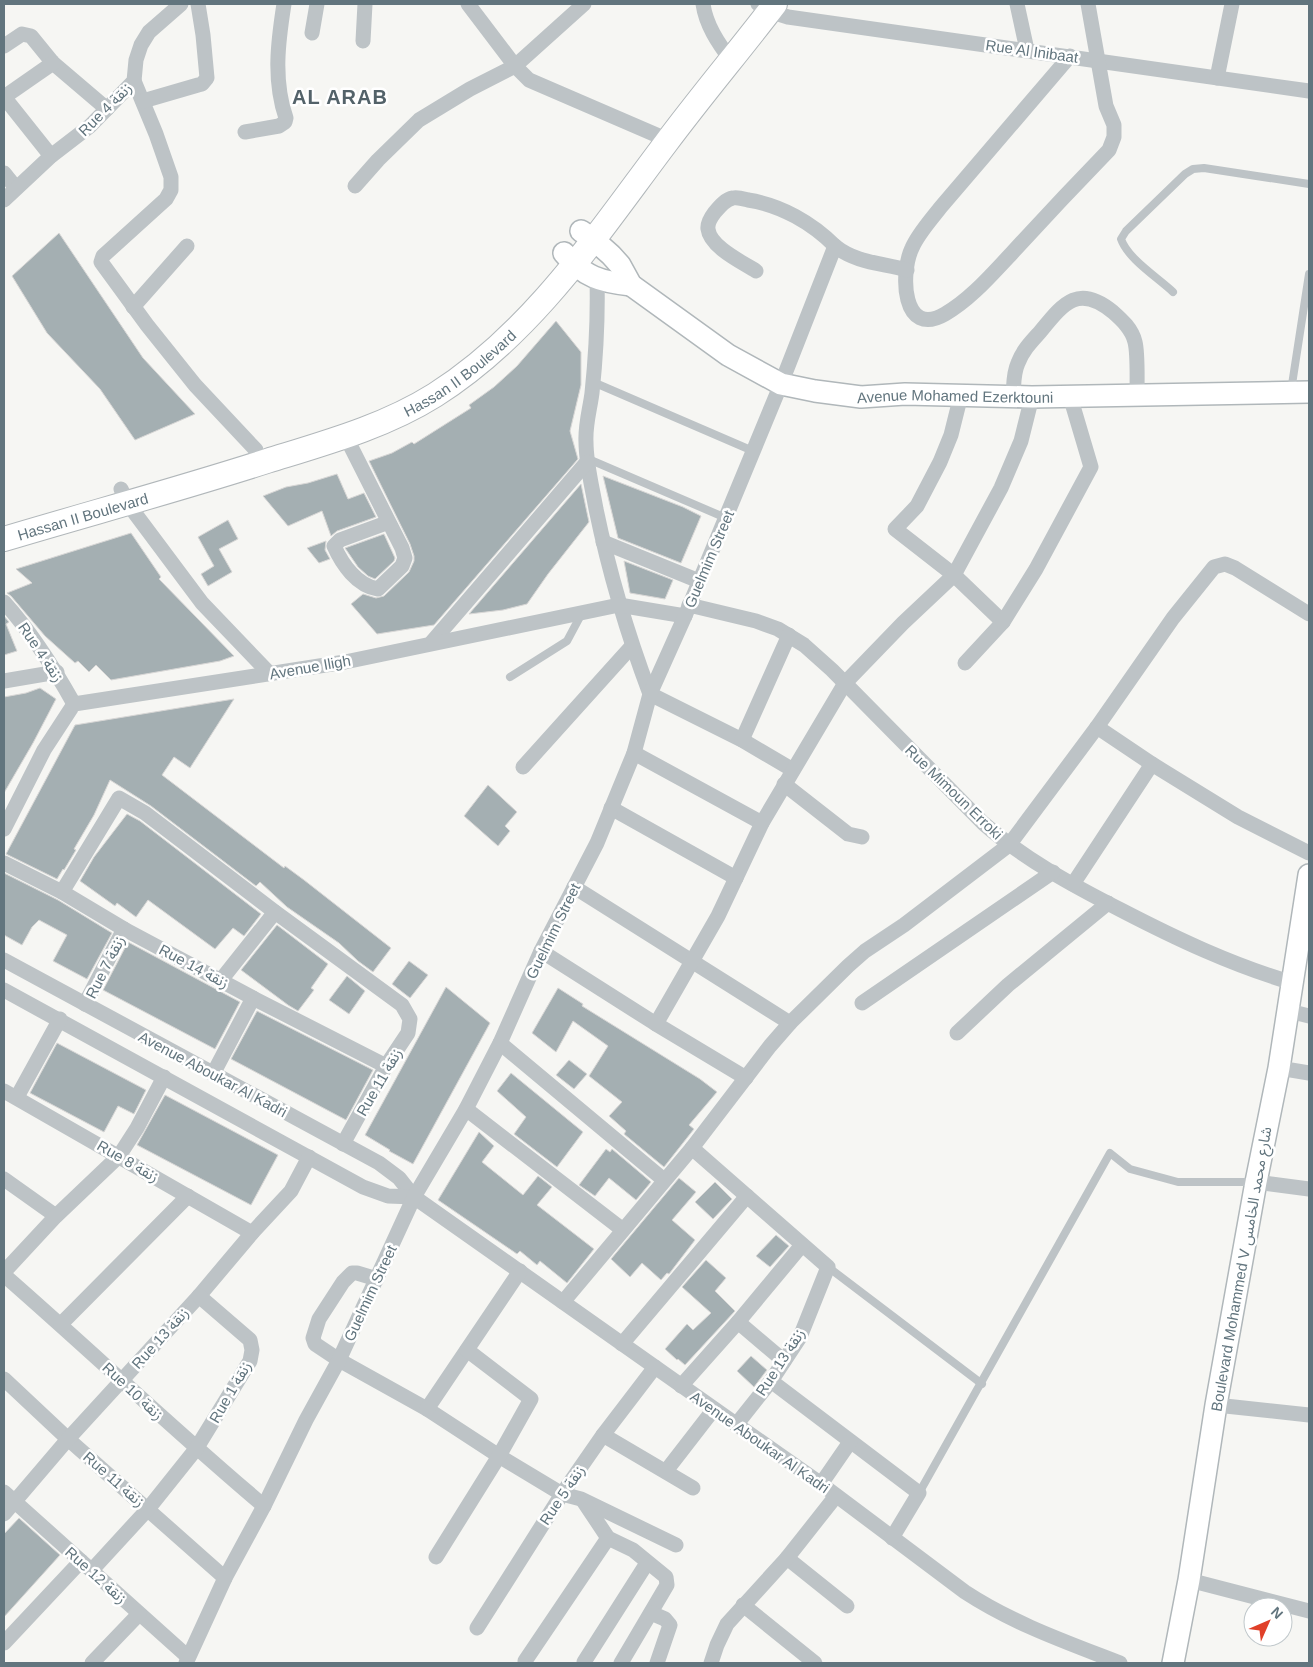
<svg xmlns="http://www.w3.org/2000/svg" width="1313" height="1667" viewBox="0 0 1313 1667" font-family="Helvetica,'Noto Sans Arabic',sans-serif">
<rect width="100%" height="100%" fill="#f6f6f3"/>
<!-- building -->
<g fill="#a4afb2" stroke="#d8d7d6">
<path d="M59,233L143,358L195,414L135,440L100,389L47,333L12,276Z"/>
<path d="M556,321L581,352V385L570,431L578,459L434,625L377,634L351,604L363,594L376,598L384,596L409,572L414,561V556L410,544L369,461L392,453L412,442L414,444L471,408L469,405L494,387L517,366Z"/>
<path d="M337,474L348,499L364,493L376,517L337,531L331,536L322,511L288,526L263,496L286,487L308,483Z"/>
<path d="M603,476L683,507L701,516L681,563L618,538Z"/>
<path d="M581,484L589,522L548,574L527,604L503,610L469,614Z"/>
<path d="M228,520L238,539L219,549L232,572L208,586L201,574L214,566L198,537Z"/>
<path d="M131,533L161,577L159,579L234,656L220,661L111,680L96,665L89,672L78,661L75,663L45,636L11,596L7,593L32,583L16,569Z"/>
<path d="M384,534L395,558L394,561L375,579L368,576L358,567L345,548Z"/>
<path d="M326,541L325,550L330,559L319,563L307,548Z"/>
<path d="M624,561L673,580L665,599L630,593Z"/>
<path d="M4,616L9,622L6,624L17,651L4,655Z"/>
<path d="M40,688L56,699L33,743L4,793V697L26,693Z"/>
<path d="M234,699L190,768L174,757L162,775L284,868L285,866L304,880L391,948L373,972L358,961L339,943L287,907L260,882L256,886L151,806L110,780L94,815L74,849L76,850L64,870L63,869L57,879L6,854L75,725Z"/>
<path d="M488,785L517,812L505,826L510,831L498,846L464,816Z"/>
<path d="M127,814L140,821L261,914L244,936L233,928L215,949L148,900L136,917L117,903L115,906L80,881L94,857Z"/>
<path d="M4,873L58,900L112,933L87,979L53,961L67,935L39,920L32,927L22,945L4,935Z"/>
<path d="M277,925L328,964L311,988L314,990L298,1011L288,1005L241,970Z"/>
<path d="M128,942L240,1002L215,1049L103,990Z"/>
<path d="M409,961L428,975L410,998L392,984Z"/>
<path d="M347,976L365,991L349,1014L329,1000Z"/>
<path d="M446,987L490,1023L413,1164L389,1151L390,1150L365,1135Z"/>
<path d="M558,988L583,1004L582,1006L700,1079L717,1092L689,1125L694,1129L664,1167L624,1134L626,1131L609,1116L622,1102L589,1076L608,1046L573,1021L556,1052L532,1033Z"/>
<path d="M257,1011L373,1070L346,1120L231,1059Z"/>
<path d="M57,1043L146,1090L134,1114L118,1106L104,1132L30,1093Z"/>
<path d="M569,1060L587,1074L574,1089L556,1075Z"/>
<path d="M511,1073L583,1132L557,1167L514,1134L526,1117L497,1091Z"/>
<path d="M165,1095L278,1155L251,1205L137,1145Z"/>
<path d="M479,1132L494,1146L482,1162L523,1195L538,1176L552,1187L537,1205L594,1249L567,1283L540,1261L537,1265L520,1251L517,1254L438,1200Z"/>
<path d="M606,1149L610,1152L612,1149L651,1182L636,1200L609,1178L595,1196L579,1185Z"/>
<path d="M679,1178L696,1192L672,1220L695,1240L669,1274L667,1273L661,1280L642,1263L630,1277L611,1259Z"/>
<path d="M715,1182L732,1199L713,1219L695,1202Z"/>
<path d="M776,1235L789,1246L770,1267L756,1256Z"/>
<path d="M706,1260L726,1278L715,1291L735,1311L685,1365L678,1359L677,1360L665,1349L687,1324L693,1330L711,1313L682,1287Z"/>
<path d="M751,1356L767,1370L754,1387L737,1371Z"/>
<path d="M19,1518L60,1555L4,1617V1534Z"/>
</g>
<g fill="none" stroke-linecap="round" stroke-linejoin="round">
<!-- secondary casing -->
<g stroke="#b0b7ba" stroke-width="24">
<g id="secondary">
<path id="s1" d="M581,231L593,239L611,255L620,265L631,285L728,355L781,384L815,391L861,397L905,394L1032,397L1309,392"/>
<path d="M564,253C584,277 601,282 631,285"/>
<path d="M1173,1663L1189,1580L1216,1405L1256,1182L1279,1068L1309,875"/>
</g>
</g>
<!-- primary casing -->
<g stroke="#b1b7ba" stroke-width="26">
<g id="primary">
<path id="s2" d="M4,539C91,513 180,489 267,461C325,443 384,427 435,395C533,333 598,233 666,143C701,96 739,51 775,4"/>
</g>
</g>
<!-- lane -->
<g stroke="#bdc3c6" stroke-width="8">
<path d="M1173,292C1157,277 1128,259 1121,239L1126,231L1185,174L1193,169L1204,168L1309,184"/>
<path d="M593,382L753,451"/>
<path d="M1291,391L1309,274"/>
<path d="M586,458L726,518"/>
<path d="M510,677L567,641L582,613"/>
<path d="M828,1267L982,1384"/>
<path d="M919,1493L1110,1153L1130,1169L1178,1182H1253"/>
</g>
<!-- street -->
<g stroke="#bdc3c6" stroke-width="15">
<path d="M468,4L515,66L529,80L668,140"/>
<path d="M703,4C706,25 718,43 731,60"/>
<path d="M758,4L769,11L788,17L1309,91"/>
<path d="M1017,4L1027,50"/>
<path d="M312,33L317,4"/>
<path d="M363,41L365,4"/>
<path d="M4,46L22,34L31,36L53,63L107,109"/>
<path d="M1070,56L940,208C930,221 918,234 912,248C900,273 902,339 945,314C971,299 992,274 1012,253C1044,218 1076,184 1109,150L1114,137V125L1106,106L1088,4"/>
<path d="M1217,78L1232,4"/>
<path d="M134,81L156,134L171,177V190L166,199L103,256L101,262L147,325L195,385L256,450"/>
<path d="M4,97L51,156"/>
<path d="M4,97L53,63"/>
<path d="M143,101L198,85L202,84L207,78L203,35L198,4"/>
<path d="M245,132L279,126L285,122L286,118C273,80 278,42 284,4"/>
<path d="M4,173L16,188"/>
<path d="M355,186L378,160L419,120L470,89L515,66L584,4"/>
<path d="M4,200L51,156L90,126L134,81L136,60L141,45L149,32L181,4"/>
<path d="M756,271C742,262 710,247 708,229C707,222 712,216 715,212C720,206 726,199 733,198C738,197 744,199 748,200C781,205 812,223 835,246"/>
<path d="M597,279C598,317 596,355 592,393C590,409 585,425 586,442C586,464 592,486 596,509C609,572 627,633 650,694L742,740L793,770"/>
<path d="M133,307L187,246"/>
<path d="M961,395L951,435L940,462L917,506L895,529L954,575L1003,622L965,663"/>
<path d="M1013,396C1014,385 1013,374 1018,363C1023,350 1031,342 1040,332C1063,304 1078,283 1113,312C1122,320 1132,329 1135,342C1138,354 1137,381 1137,395"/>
<path d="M346,437L402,548L405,558L402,566L378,589C357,586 342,564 334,546L340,540L389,522"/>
<path d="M121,489L128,504L202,603L270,674"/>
<path d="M603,542L699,581"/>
<path d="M4,602C32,633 54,668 74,704"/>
<path d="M689,605L756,621L778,629L804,645L832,670L983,823C1024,859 1072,885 1121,910C1177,939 1232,965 1293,983"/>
<path d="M1003,622L1036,569L1091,467L1070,396"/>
<path d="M432,642L587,462"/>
<path d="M4,681L57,672"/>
<path d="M1097,727L1152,764L1238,817L1309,853"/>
<path d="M742,740L789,635"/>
<path d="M634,753L762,823"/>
<path d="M523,767L632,646"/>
<path d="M784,784L848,834L862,837"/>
<path d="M611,808L736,878"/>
<path d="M4,829L44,750L74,704L345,662L619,605L685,616"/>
<path d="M4,863L62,892L124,929L253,998L386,1066"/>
<path d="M1073,884L1152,764"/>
<path d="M574,887L790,1023"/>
<path d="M62,892L119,798L145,813L275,912L402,1005L410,1019L408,1033L386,1066L343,1144"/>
<path d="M541,951L656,1024L746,1078"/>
<path d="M4,960L379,1163L399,1178L414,1197L821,1484L965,1592C1014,1624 1066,1642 1120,1663"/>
<path d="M221,980L275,912"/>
<path d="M4,990L363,1187L388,1196L414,1197"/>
<path d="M862,1003L1053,872"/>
<path d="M85,1004L124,929"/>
<path d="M1289,1011L1309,1016"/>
<path d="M656,1024L718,916L762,823L845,683L903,623L954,575L1001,488L1021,441L1032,397"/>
<path d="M957,1033L1008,985L1108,903"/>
<path d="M500,1043L664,1180"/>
<path d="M1279,1068L1309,1073"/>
<path d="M213,1074L253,998"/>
<path d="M4,1091L252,1233"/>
<path d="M17,1097L60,1019"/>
<path d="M466,1109L623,1230"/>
<path d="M692,1148L828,1267L800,1337L771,1381L736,1425"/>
<path d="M4,1179L56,1216"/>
<path d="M1256,1182L1309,1189"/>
<path d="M4,1272L56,1216L119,1156L137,1128L164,1077"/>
<path d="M4,1275C91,1351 175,1431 264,1506"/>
<path d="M377,1279L357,1273H352L343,1282L319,1319L313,1338L315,1344L339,1360L427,1409L499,1456L562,1494L581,1499L676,1545"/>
<path d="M563,1302L692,1148L770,1046L790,1023L848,966L865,951L904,925L1009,845L1097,727L1173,618L1214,567L1225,564L1235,568L1309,614"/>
<path d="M738,1322L784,1361"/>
<path d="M61,1324L188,1196"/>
<path d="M622,1344L747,1196"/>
<path d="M4,1379L68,1439L225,1578"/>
<path d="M771,1381L919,1493L892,1538"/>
<path d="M681,1386L738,1322L802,1245"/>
<path d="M1216,1405L1309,1415"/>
<path d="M427,1409L520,1271"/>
<path d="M603,1435L693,1488"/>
<path d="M666,1471L714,1409"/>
<path d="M821,1484L850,1442"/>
<path d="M4,1492L188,1657"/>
<path d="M584,1502L608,1538L633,1550L666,1577L667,1585L621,1663"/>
<path d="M4,1514L68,1439L199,1296L252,1233L291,1191L309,1157"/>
<path d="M436,1557L499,1456L531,1399L467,1350"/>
<path d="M787,1558L847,1606"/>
<path d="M92,1570L148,1509L196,1449L250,1361L252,1350L250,1340L199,1296"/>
<path d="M1189,1580L1309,1611"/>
<path d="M743,1605L815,1663"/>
<path d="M651,1613L665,1619L670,1625L657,1663"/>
<path d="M477,1628L562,1494L603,1435L655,1367"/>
<path d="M4,1643L81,1561"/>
<path d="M525,1661L608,1538"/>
<path d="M584,1662L647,1563"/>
<path d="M92,1663L139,1614"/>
<path d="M186,1663L225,1578L264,1506L306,1420L339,1360L414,1197L466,1109L500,1043L541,951L597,843L634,753L650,694L685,616L781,384L835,246C856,263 882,263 907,270"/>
<path d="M711,1663L717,1645L727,1624L787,1558L836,1496"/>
</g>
<!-- secondary -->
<use href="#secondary" stroke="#fff" stroke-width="21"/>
<!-- primary -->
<use href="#primary" stroke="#fff" stroke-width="24"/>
</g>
<g text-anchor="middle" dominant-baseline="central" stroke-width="5" stroke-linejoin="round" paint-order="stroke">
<!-- street labels -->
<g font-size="15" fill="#62757e" stroke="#fff">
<text transform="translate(1032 51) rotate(8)">Rue Al Inibaat</text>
<text transform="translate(105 109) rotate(-45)">Rue 4 زنقة</text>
<text stroke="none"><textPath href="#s2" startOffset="488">Hassan II Boulevard</textPath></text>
<text stroke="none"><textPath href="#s1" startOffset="430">Avenue Mohamed Ezerktouni</textPath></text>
<text stroke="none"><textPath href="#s2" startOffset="82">Hassan II Boulevard</textPath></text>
<text transform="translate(709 559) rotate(-67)">Guelmim Street</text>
<text transform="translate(41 652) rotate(56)">Rue 4 زنقة</text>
<text transform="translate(310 667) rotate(-10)">Avenue Iligh</text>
<text transform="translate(954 792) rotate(44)">Rue Mimoun Erroki</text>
<text transform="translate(553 931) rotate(-64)">Guelmim Street</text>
<text transform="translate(194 966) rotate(28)">Rue 14 زنقة</text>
<text transform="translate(105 967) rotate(-63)">Rue 7 زنقة</text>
<text transform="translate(213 1074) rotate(28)">Avenue Aboukar Al Kadri</text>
<text transform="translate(379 1082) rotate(-60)">Rue 11 زنقة</text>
<text transform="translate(128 1161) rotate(30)">Rue 8 زنقة</text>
<text transform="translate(1241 1269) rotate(-80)">Boulevard Mohammed V شارع محمد الخامس</text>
<text transform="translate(370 1293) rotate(-65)">Guelmim Street</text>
<text transform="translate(160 1338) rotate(-48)">Rue 13 زنقة</text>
<text transform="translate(780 1362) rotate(-57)">Rue 13 زنقة</text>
<text transform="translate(133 1391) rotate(43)">Rue 10 زنقة</text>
<text transform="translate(230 1392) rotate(-60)">Rue 1 زنقة</text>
<text transform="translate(760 1442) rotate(35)">Avenue Aboukar Al Kadri</text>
<text transform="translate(114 1479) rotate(41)">Rue 11 زنقة</text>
<text transform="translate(562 1495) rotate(-56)">Rue 5 زنقة</text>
<text transform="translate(96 1575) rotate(42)">Rue 12 زنقة</text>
</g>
<!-- district labels -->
<g font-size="20" font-weight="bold" letter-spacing="1" fill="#536269" stroke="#fff">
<text x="340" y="97">AL ARAB</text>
</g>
</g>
<!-- border -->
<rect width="1313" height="1667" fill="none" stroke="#62757e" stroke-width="10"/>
<!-- north arrow -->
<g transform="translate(1268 1622) rotate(45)"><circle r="24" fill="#ffffff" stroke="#c0c8cb"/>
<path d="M0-4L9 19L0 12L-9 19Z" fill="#e04029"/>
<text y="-8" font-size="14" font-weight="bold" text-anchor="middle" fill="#62757e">N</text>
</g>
</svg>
